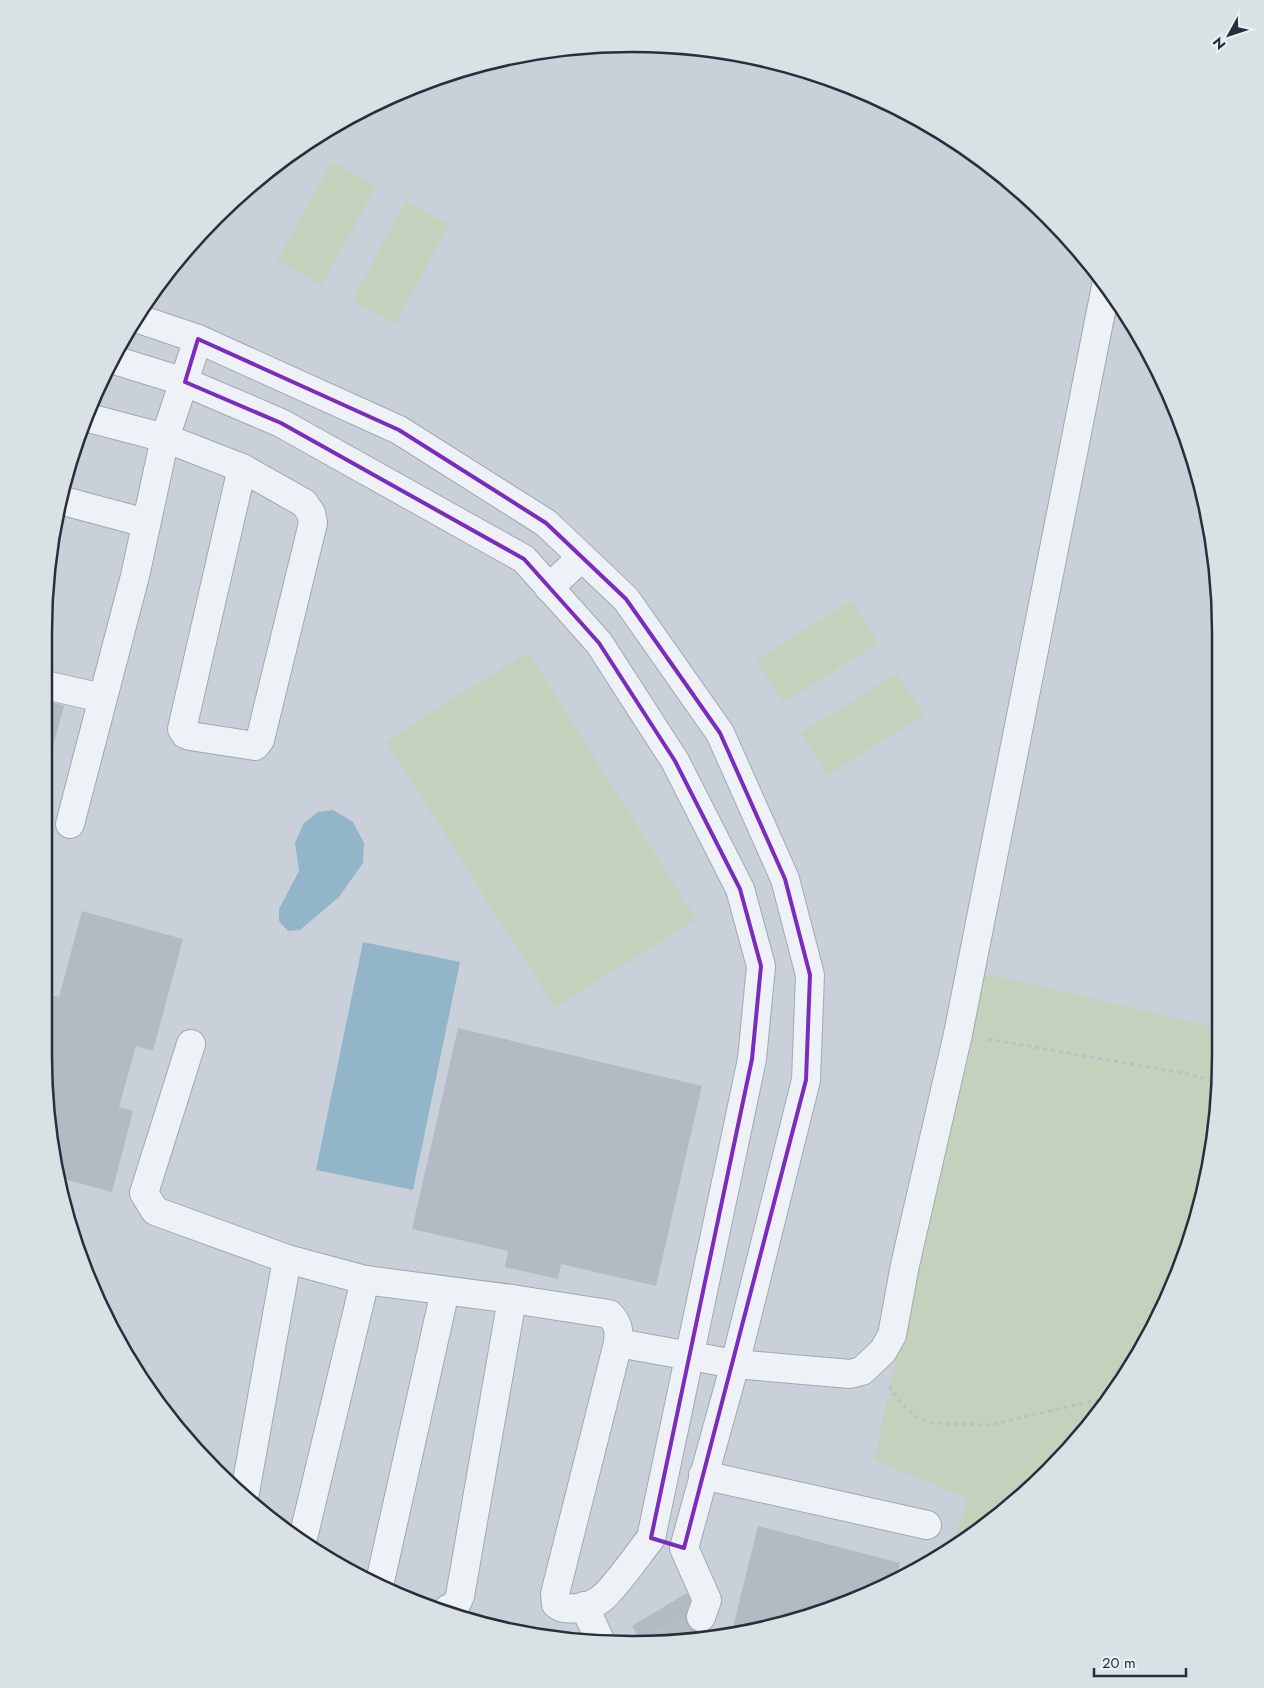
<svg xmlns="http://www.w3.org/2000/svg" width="1264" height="1688" viewBox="0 0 1264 1688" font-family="Jost,sans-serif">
<rect width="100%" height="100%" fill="#dbe1e6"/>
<!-- built -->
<path fill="#c9d0d9" d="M594,45L709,49L821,75L926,123L1020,190L1099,274L1176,407L1215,555L1219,1095L1200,1209L1142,1350L1074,1444L990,1523L857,1600L747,1633L671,1643L518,1633L372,1583L244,1498L190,1444L123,1350L64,1209L44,1056L45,594L64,480L89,407L143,305L216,216L274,165L372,104L480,64Z"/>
<!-- green -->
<g fill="#c4d1bc">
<path d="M332,162L376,186L322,285L277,261Z"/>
<path d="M406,201L449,225L395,324L352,300Z"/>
<path d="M852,600L878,643L783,703L756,660Z"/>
<path d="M528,652L696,919L555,1008L386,741Z"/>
<path d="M897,673L924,715L828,775L801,733Z"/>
<path d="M980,972L1218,1028L1219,1095L1200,1209L1142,1350L1074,1444L990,1523L952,1545L968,1499L874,1460Z"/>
</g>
<!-- water -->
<g fill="#93b5c9">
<path d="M333,810L353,822L364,843L363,863L339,897L300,930L288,931L279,921V909L299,871L295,843L304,823L318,812Z"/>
<path d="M363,942L460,962L413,1190L316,1170Z"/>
</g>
<!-- building -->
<g fill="#b2bbc3">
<path d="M45,700L64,706L45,776Z"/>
<path d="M82,911L183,939L153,1051L136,1046L119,1107L133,1111L112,1192L60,1178L44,1056V993L59,997Z"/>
<path d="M458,1028L702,1086L656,1286L561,1264L558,1279L505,1267L508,1251L412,1229Z"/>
<path d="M758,1526L900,1563L896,1577L857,1600L747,1633L731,1635Z"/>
<path d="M687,1593L713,1637L671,1643L641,1641L632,1626Z"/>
</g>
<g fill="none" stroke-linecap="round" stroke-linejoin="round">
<!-- minor-tunnel -->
<path stroke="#b6bec4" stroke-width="28" stroke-dasharray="28 14" stroke-linecap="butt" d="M664,1643L701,1617"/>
<!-- minor casing -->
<g stroke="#a0a9b0" stroke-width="30">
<g id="minor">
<path d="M136,318L198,339L399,430L546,523L626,599L720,733L785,879L810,975L806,1080L735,1364L684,1548L707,1600L701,1617"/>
<path d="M114,360L185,382L281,423L524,559L599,643L675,761L740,889L761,966L752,1059L651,1538C638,1554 616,1587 601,1599C591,1607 566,1613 556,1604L555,1594L618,1343C619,1330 619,1324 609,1314L512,1299L365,1280L287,1259L155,1211L144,1193L191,1044"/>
<path d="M85,417L165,438L242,468L304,503L311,513L313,523L260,740L255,746L190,736L185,734L182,729L242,468"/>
<path d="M60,500L146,523"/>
<path d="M549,588L582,557"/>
<path d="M45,685L102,698"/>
<path d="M70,824L135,576L165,438L198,339"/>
<path d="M618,1343L735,1364L850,1374L862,1371L883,1351L892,1335L905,1265L958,1034L1106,286"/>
<path d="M703,1475L927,1525"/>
<path d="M244,1498L287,1259"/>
<path d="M303,1538L365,1280"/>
<path d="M379,1586L445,1291"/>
<path d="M584,1606L599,1638"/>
<path d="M448,1609L455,1607L460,1596L512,1299"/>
</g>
</g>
<!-- path -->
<g stroke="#b9bfc5" stroke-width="3" stroke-dasharray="4 4" stroke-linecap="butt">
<path d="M988,1039L1188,1074L1219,1083"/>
<path d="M1138,1355L1141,1341L1151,1327"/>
<path d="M889,1386L897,1398L914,1416L931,1423L988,1425L1107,1398"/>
</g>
<!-- minor -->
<use href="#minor" stroke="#eef1f5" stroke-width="28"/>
</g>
<!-- marked area -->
<path fill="none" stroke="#7b2cbf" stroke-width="4" stroke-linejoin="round" d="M198,339L399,430L546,523L626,599L720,733L785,879L810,975L806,1080L684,1548L651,1538L752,1059L761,966L740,889L675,761L599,643L524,559L281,423L185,382Z"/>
<!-- crop -->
<path d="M0 0H1264V1688H0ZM632 52H632A580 580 0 0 1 1212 632V1056A580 580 0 0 1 632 1636H632A580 580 0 0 1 52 1056V632A580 580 0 0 1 632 52Z" fill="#dae1e5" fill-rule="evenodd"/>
<path fill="none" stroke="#24313d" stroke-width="2.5" d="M632 52H632A580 580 0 0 1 1212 632V1056A580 580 0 0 1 632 1636H632A580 580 0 0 1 52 1056V632A580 580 0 0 1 632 52Z"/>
<!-- north arrow -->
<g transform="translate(1229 35) rotate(230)" stroke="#eaf0f4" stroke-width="4" paint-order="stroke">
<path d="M0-4L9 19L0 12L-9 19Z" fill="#24313d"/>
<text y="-8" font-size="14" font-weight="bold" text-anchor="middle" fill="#24313d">N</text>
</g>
<!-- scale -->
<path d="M1094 1668v8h92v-8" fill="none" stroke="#24313d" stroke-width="2.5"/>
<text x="1102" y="1668" font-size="15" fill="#24313d" stroke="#eaf0f4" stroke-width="4" paint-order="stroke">20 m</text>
</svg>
